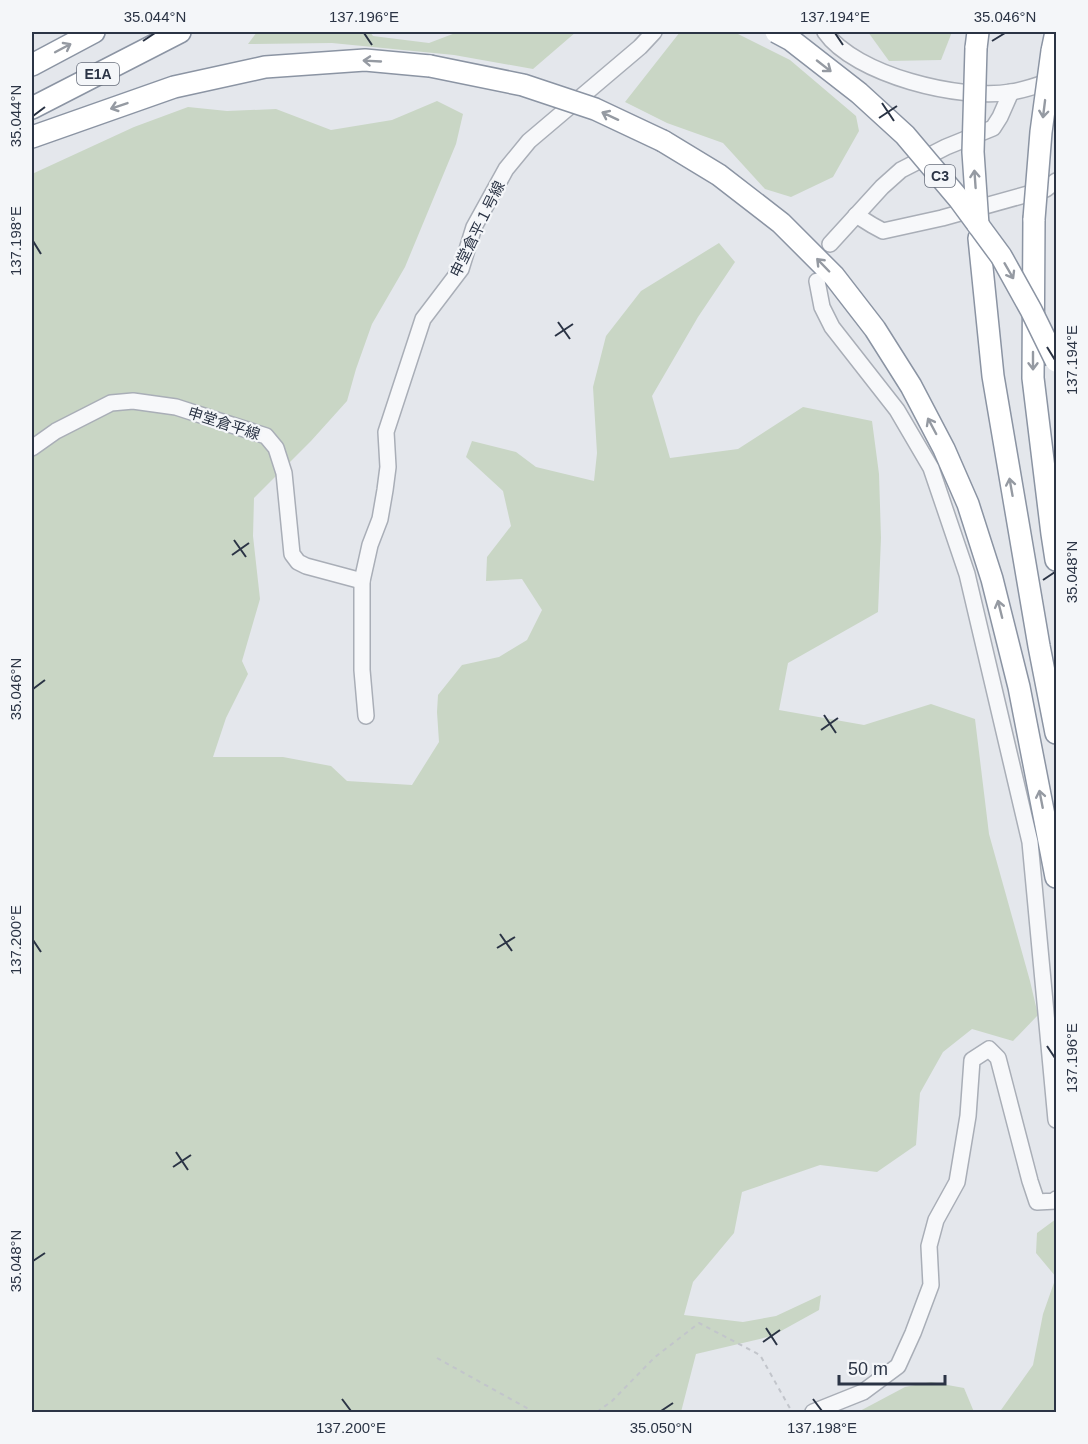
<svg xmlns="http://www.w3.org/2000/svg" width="1088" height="1444" viewBox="0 0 1088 1444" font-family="Helvetica,'Noto Sans JP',sans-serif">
<rect width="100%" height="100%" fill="#e4e7ec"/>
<!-- green -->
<g fill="#c9d6c5">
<path d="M257,32H370L373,36L429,43L458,32H576L533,69L454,55L332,43L248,44Z"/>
<path d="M680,32H734L790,60L856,116L859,131L833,177L791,197L765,189L723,143L667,123L625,102Z"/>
<path d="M868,32H952L941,60L889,61Z"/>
<path d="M437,101L463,114L456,144L405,267L372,324L356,369L347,401L311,441L254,498L253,536L260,599L242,661L248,674L226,718L213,757H283L331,766L347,781L412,785L439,742L437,712L438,695L462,665L499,657L527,640L542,610L522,579L486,581L487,557L511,526L503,491L466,457L472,441L516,452L536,467L594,481L597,453L593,387L606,336L641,291L719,243L735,262L698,317L652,396L670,458L738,449L803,407L872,421L879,474L881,538L878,612L788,663L779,710L864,725L931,704L975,719L989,834L1030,981L1038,1015L1013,1041L972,1029L943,1052L920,1093L916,1145L877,1172L820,1165L742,1192L734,1233L693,1282L684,1315L743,1322L776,1316L821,1295L819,1310L772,1336L696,1354L681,1412H32V174L134,127L188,107L227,111L276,109L331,130L392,120Z"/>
<path d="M1056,1219V1412H997L1001,1410L1033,1365L1043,1314L1056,1277L1036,1253L1037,1233Z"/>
<path d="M931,1382L964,1388L974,1412H858L905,1387Z"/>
</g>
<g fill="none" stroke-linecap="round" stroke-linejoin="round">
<!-- minor casing -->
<g stroke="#a9aeb7" stroke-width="18">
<g id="minor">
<path d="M825,32C855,75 961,101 1011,92C1026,90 1041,84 1056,79"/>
<path d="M856,215L872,225L883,231L942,218L1046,189L1056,181"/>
<path d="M830,244L882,187L901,170L946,147L993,128L1000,117L1011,92"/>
<path d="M817,281L822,307L832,327L897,410L931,468L967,574L1030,842L1056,1120"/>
<path d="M32,448L56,431L111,403L133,401L176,407L266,436L276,448L284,473L292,554L298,562L306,566L362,581"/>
<path d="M366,716L362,670V581L370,545L380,519L385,490L388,467L386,432L423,319L461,269L474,227L506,169L529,141L640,47L654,32"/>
<path d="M813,1412L863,1392L898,1366L913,1333L931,1285L929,1246L936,1220L957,1182L968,1116L972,1060L989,1049L998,1058L1030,1181L1037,1202L1056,1201V1199"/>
</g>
</g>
<!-- highway casing -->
<g stroke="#8b94a3" stroke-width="24">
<g id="highway">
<path d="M976,48L978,32"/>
<path d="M1052,51L1056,32"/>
<path d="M32,65L94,32"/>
<path d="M32,108L180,32"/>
<path d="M32,137L174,87L265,67L365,60L430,66"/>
<path d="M663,141L719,175L781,223L834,276L875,329L911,386L944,449L968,504L992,579L1019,687L1056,877"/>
<path d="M1034,219L1033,378L1052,534L1056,560"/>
<path d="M979,238L993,376L1039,646L1056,733"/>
</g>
</g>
<!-- path -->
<g stroke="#c2c5cb" stroke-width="2" stroke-dasharray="4.5 4.5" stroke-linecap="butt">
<path d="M437,1358L534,1412"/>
<path d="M597,1412L612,1401L655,1357L699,1323L760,1355L792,1412"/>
</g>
<!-- minor -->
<use href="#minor" stroke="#f7f8fa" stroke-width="15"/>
<!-- highway -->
<use href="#highway" stroke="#fff" stroke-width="21"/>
<!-- highway-bridge casing -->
<g stroke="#8b94a3" stroke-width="24" stroke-linecap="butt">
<g id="highway-bridge">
<path d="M776,32L791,40L859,93L905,135L959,199L1001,256L1031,310L1056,361"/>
<path d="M976,48L973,152L978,225"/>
<path d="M430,66L523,85L595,109L663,141"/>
<path d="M1034,219L1041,132L1052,51"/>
</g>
</g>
<!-- highway-bridge -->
<use href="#highway-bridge" stroke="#fff" stroke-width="21"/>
</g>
<!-- one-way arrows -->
<defs><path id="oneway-shaft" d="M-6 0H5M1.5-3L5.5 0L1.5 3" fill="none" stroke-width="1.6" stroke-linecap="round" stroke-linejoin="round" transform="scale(1.5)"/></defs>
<g stroke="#959aa2">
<use href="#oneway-shaft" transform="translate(63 48) rotate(-28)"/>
<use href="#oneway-shaft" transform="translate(372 61) rotate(-177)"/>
<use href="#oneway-shaft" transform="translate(824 66) rotate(38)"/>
<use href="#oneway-shaft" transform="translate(119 106) rotate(161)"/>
<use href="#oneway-shaft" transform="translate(1044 109) rotate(97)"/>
<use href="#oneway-shaft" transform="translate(610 116) rotate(-155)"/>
<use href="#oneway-shaft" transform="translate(975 179) rotate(-94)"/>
<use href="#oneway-shaft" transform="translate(823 265) rotate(-134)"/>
<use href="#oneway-shaft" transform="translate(1009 271) rotate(60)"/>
<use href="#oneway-shaft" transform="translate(1033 361) rotate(90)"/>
<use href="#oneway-shaft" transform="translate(932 426) rotate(-118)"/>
<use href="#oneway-shaft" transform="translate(1011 487) rotate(-100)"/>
<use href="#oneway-shaft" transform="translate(1000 609) rotate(-104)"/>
<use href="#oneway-shaft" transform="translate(1041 799) rotate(-101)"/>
</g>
<!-- ticks -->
<path fill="none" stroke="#2b3445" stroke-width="2" d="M364,33L372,45M835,33L843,45M143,41L155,33M992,41L1005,33M882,103L894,121M33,116L45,107M879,118L897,106M33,241L41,254M558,322L570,339M555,336L573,324M1047,347L1055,360M234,540L246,557M232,555L249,543M1043,580L1055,572M33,689L45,680M824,715L836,733M821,730L838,718M500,934L512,951M33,940L41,952M497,948L515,937M1047,1046L1055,1058M176,1152L188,1170M173,1167L191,1155M33,1261L45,1253M766,1328L777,1345M763,1342L780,1330M342,1399L351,1411M813,1399L822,1411M661,1411L673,1403"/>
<g text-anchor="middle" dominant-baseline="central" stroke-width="4.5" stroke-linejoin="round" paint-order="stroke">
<!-- shield labels -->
<g fill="#f4f6f9" stroke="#676e7b" stroke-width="1.5">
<rect x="77" y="63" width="42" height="22" rx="4.5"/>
<rect x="925" y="165" width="30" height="22" rx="4.5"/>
</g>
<g font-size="14" font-weight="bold" fill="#2b3445">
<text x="98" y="74">E1A</text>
<text x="940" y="176">C3</text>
</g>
<!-- street labels -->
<g font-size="15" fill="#2b3445" stroke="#f4f6f9">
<text transform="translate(477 229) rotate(-64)">申堂倉平１号線</text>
<text transform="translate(224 423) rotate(18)">申堂倉平線</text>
</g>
</g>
<!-- border -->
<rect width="1088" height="1444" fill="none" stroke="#f4f6f9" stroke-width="66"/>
<!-- scale -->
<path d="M839 1375v9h106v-9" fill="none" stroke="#2b3445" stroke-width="3"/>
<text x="848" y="1375" font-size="18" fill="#2b3445" stroke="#f4f6f9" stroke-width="4.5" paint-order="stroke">50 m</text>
<rect x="33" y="33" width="1022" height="1378" fill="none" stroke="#2b3445" stroke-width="2"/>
<g font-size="15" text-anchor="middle" fill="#2b3445">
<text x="155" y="22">35.044°N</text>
<text x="364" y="22">137.196°E</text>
<text x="835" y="22">137.194°E</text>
<text x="1005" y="22">35.046°N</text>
<text transform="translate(16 116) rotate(-90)" y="5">35.044°N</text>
<text transform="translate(16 241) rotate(-90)" y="5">137.198°E</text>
<text transform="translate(1072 360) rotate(-90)" y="5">137.194°E</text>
<text transform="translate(1072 572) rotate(-90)" y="5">35.048°N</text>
<text transform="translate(16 689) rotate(-90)" y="5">35.046°N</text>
<text transform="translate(16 940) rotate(-90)" y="5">137.200°E</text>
<text transform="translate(1072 1058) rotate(-90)" y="5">137.196°E</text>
<text transform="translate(16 1261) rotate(-90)" y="5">35.048°N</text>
<text x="351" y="1433">137.200°E</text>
<text x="661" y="1433">35.050°N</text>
<text x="822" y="1433">137.198°E</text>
</g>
</svg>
